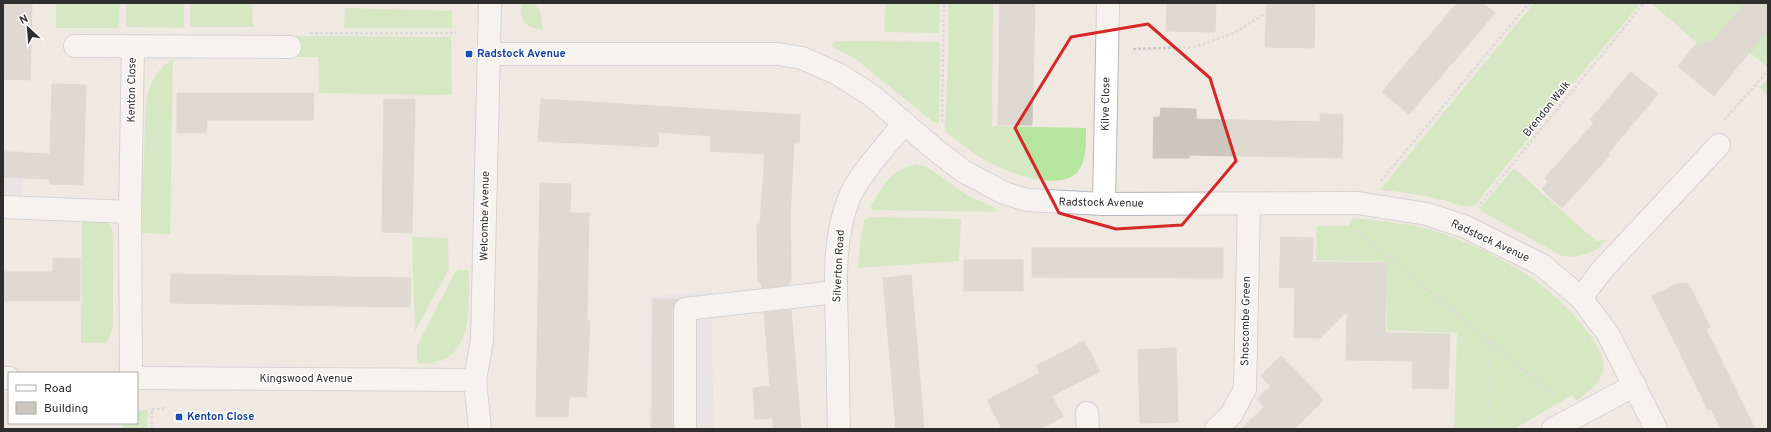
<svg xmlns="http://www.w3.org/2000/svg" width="1771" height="432" viewBox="0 0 1771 432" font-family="Overpass,sans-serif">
<rect width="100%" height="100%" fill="#efe9e1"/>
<!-- industrial -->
<g fill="#e3e1e8">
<path d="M3,150H24L21,216L3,215Z"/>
<path d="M711,292L714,429H649L650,296Z"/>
</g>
<!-- grass -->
<g fill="#b6e59e">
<path d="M56,3H120L118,28H56Z"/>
<path d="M126,3H184V28L126,27Z"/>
<path d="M190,3H252L253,27H190Z"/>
<path d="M521,3H533L540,10L543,30C523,26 521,23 521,3Z"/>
<path d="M886,3H940L939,33L884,32Z"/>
<path d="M948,3H993L992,126L1086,128C1086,142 1087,157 1079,170C1062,194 1004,172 985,160C971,152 958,141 945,131L948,58Z"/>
<path d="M1534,3H1641L1556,104L1475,205C1463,209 1450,201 1439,199C1419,195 1400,191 1380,190Z"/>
<path d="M1651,3H1745L1711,43L1707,41L1702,47Z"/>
<path d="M345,8L452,11V28H344Z"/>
<path d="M1768,29V67L1749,52Z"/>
<path d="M293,36L451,37L452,95L319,93L318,57H293Z"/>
<path d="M836,41L938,42L940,44L939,122L937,123L932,121L856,59L833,47L832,44Z"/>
<path d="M173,59L170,234L141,233L146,101C151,81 156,70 173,59Z"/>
<path d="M1768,79V96L1760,87Z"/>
<path d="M917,164L927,167L968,196L996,208L995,212L872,210L871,205C886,183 889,170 917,164Z"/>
<path d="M1514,168L1596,241L1603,240L1607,238L1599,248L1592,252L1574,257L1562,256L1481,211L1480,208Z"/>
<path d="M82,217L103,219L111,227L113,235V325L109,338L106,343H81Z"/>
<path d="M870,217L961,219L959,261L858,268L860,244L864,220Z"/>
<path d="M1352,218C1384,221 1416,224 1447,235C1476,245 1504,260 1531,277C1551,290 1608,343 1603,369C1601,383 1587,392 1577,401L1572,395L1514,429H1454L1457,333L1387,330V262L1316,260L1317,226H1350Z"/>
<path d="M412,237L448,238L449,269L415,331Z"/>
<path d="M458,270H469C468,310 476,367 417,363V346L454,274Z"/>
<path d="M148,410L147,429H123L124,423H137V411Z"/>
</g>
<!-- building -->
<g fill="#cbc7bf" stroke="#cbc5ba">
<path d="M3,3H32L30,80L3,79Z"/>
<path d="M1000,3H1035L1032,125H998Z"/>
<path d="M1167,3H1216L1215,32L1166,31Z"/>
<path d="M1267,3H1315L1314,48L1265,47Z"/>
<path d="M1457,3H1483L1495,13L1409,114L1382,92Z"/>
<path d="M1745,3H1768V29L1714,96L1678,66L1697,43L1702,47L1707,41L1711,43Z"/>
<path d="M1631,72L1658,94L1608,153L1610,155L1562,208L1542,189L1548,182L1545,178L1594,123L1590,120Z"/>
<path d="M52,84L86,85L83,185L50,184V179L3,177V152L50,154Z"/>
<path d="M177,93H314L313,120H207L206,133H177Z"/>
<path d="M384,99H415L412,233L382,232Z"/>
<path d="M541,99L800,115L799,143H794L790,215L791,282H788L789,285L762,288L761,282H758L757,224H760L765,154L710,151L711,136L659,132L658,147L538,141Z"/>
<path d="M1161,108L1196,109V119L1320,122V114L1343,115L1342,158L1189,155V158H1153L1154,117H1160Z"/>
<path d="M540,183L571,184L570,213H589L587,321H590L586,397H569L568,417H536Z"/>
<path d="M1281,237L1313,238L1312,262L1387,263L1385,333L1450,334L1448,389L1412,388L1413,361L1346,360L1347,311L1320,338L1294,337L1295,288L1279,287Z"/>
<path d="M1032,248H1223V278L1032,277Z"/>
<path d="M53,258L80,259V301H3V272H53Z"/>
<rect x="964" y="260" width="59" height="31"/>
<path d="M171,274L411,278L410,307L170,303Z"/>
<path d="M911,275L924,429H896L883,278Z"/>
<path d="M1679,283H1688L1710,327L1706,329L1755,429H1721L1711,409L1708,410L1652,296Z"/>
<path d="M653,299H677L674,304L672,309V429H652Z"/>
<path d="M791,310L801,429H773V418L755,419L753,388L770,386L764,313Z"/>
<path d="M1084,341L1100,371L1052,396L1063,417L1040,429H1002L987,400L1040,373L1036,366Z"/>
<path d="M1176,348L1178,422L1140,423L1138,350Z"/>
<path d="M1281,356L1324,400L1294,429H1241L1264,407L1257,399L1271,386L1261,376Z"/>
</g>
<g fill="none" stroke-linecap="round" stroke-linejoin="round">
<!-- minor casing -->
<g stroke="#b4b7c1" stroke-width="24">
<g id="minor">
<path d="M75,46L290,47"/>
<path d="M489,54H778L802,58L838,74L871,95L937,151L963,171L1004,193L1027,200L1104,204L1358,203L1427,214L1466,227L1542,265L1581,298L1608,334L1656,429"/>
<path d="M1104,204L1108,3"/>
<path d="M3,207L130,212"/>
<path d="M1581,298L1602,270L1719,145"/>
<path d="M131,373L130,212L133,47"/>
<path d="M3,378H9"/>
<path d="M137,378L475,380"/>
<path d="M1087,413L1088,429"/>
<path d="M480,429L475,380L482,340L490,3"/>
<path d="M685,429V309L836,292"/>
<path d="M839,429C838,397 838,364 837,332C836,287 832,238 850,196C860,173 888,144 904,123"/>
<path d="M1216,429L1231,415L1245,389L1249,204"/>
<path d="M1553,429L1635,385"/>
</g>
</g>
<!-- path -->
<g stroke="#c9c9c9" stroke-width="2.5" stroke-dasharray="3 2" stroke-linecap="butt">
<path d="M310,33H456"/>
<path d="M1133,49L1195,47L1234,33L1266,13"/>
<path d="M1724,120L1768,71"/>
<path d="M942,122L944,3"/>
<path d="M1381,181L1529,3"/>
<path d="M1480,204L1644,3"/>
<path d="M1356,230L1556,397"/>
<path d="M1488,340V429"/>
<path d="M152,429V409H163V405"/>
</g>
<!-- minor -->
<use href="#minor" stroke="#fff" stroke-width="22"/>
</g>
<!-- marked area -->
<path d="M0 0H1771V432H0ZM1148,24L1210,78L1236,161L1182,225L1116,229L1059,213L1015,128L1071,37Z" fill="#efe9e1" fill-opacity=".55" fill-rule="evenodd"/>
<path fill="none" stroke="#d62828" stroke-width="3" stroke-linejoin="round" d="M1148,24L1210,78L1236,161L1182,225L1116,229L1059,213L1015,128L1071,37Z"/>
<!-- markers -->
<g fill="#1a4fb4" stroke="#fff" stroke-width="1.5">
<rect x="465" y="50" width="8" height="8" rx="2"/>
<rect x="175" y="413" width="8" height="8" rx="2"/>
</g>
<g text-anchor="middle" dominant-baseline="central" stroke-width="3" stroke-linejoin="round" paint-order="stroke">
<!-- transit labels -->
<g font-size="11" font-weight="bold" fill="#164399" stroke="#fff" text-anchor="start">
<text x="477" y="54">Radstock Avenue</text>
<text x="187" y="417">Kenton Close</text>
</g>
<!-- street labels -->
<g font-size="11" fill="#2e2e2e" stroke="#fff">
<text transform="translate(132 90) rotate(-89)">Kenton Close</text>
<text transform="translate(1106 104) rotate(-89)">Kilve Close</text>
<text transform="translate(1547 109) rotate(-51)">Brendon Walk</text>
<text transform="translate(1101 203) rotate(1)">Radstock Avenue</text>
<text transform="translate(485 216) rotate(-89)">Welcombe Avenue</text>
<text transform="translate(1490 241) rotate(25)">Radstock Avenue</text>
<text transform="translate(839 266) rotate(-87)">Silverton Road</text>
<text transform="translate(1246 321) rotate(-89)">Shoscombe Green</text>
<text x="306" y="379">Kingswood Avenue</text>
</g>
</g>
<!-- border -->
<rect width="1771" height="432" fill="none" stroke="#2e2e2e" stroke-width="8"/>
<!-- legend -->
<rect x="8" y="372" width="130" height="52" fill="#ffffff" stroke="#ababab"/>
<rect x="16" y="385" width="20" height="6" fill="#ffffff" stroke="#ababab"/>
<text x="44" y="392" font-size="12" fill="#2e2e2e">Road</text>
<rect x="16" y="402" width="20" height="12" fill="#cbc7bf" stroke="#ababab"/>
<text x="44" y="412" font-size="12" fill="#2e2e2e">Building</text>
<!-- north arrow -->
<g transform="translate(28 28) rotate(334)" stroke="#ffffff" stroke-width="3" paint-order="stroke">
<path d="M0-3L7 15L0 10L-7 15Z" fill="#2e2e2e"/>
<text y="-6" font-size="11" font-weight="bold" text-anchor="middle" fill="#2e2e2e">N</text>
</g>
</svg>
